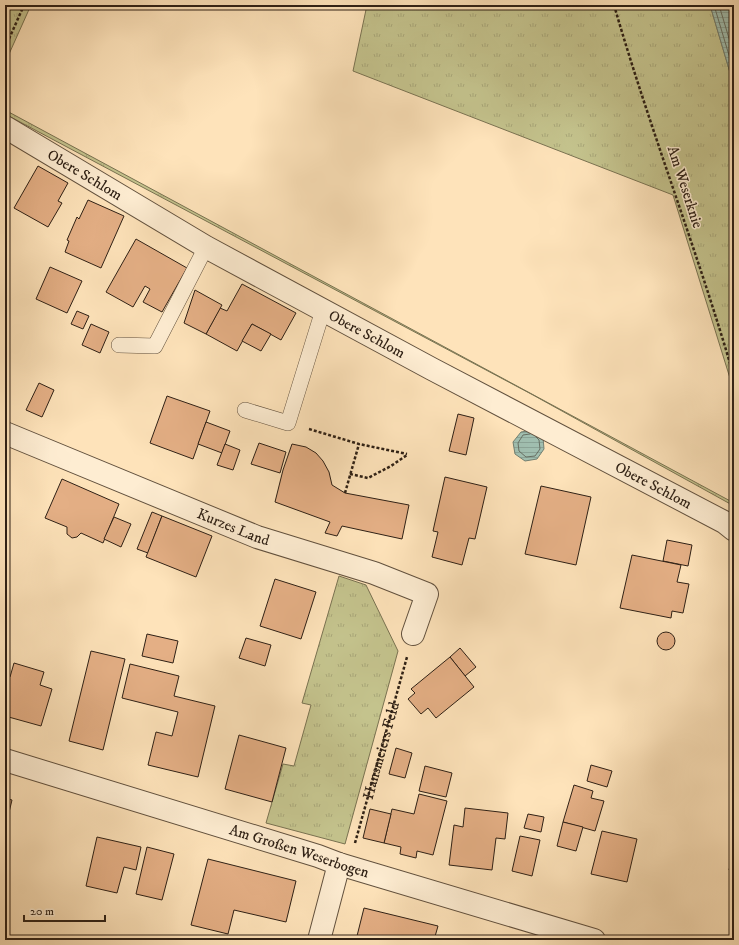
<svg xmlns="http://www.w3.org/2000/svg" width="739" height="945" viewBox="0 0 739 945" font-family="'IM FELL DW Pica',serif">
<defs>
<pattern id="grass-tufts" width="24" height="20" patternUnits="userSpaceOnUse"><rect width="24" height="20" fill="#c4c38d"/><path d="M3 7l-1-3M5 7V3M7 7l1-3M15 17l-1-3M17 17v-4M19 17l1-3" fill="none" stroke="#a9a779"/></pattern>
<pattern id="water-rules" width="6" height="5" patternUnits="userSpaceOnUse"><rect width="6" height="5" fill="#a0beaf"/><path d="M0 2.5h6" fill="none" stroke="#8aa396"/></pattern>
</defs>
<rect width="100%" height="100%" fill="#fee3ba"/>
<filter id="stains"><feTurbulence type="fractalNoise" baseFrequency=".005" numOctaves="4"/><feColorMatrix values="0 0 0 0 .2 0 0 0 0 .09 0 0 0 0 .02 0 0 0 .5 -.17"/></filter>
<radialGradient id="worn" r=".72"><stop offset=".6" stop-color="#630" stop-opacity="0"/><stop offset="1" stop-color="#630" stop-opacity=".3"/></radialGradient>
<!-- grass -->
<g fill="url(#grass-tufts)" stroke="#797251">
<path d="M12,5H31L5,63V21Z"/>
<path d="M367,5H710L734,86V391L673,195L353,71Z"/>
<path d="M5,110L734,503V506L533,395L5,114Z"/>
<path d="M339,576L366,585L398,651L345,844L266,823L283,764L294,766L311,705L302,703Z"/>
</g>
<!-- water -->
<g fill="url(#water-rules)" stroke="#727f71">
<path d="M710,5H734V86Z"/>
<path d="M533,430L543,437L544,449L537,459L525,461L515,454L513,442L521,432Z"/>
</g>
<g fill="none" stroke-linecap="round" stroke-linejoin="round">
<!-- shore -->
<g stroke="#676f62" stroke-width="1">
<path d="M714,5L734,72"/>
<path d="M719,5L734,55"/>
<path d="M530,434L523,435L518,443L519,451L526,457L535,456L540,449L539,440L536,437"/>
</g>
</g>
<!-- building -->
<g fill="#e4af85" stroke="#2e2015">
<path d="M38,166L68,183L58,201L62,203L48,227L14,208Z"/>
<path d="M88,200L124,216L101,268L65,252L69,241L67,240L77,217L79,219Z"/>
<path d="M136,239L187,268L162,312L143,302L150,289L145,286L133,307L106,292Z"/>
<path d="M50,267L82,281L67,313L36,299Z"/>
<path d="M242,284L296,313L281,340L252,324L237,351L206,334L220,308L227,311Z"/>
<path d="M195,290L222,305L206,334L184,323Z"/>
<path d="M77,311L89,316L83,329L71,324Z"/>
<path d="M91,324L109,332L100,353L82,345Z"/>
<path d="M252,324L271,334L261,351L242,341Z"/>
<path d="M39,383L54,390L42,417L26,410Z"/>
<path d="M167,396L210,411L193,459L150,443Z"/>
<path d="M458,414L474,418L466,455L449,451Z"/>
<path d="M206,422L230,431L222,453L198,444Z"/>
<path d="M259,443L286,452L280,473L251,464Z"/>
<path d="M225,444L240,450L233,470L217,465Z"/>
<path d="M292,444L306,447L316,453L323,461L329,472L332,485L345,493L409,505L402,539L342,526L337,536L325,533L330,522L275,502L283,470Z"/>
<path d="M445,477L487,487L475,539L469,538L462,565L432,557L438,532L433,531Z"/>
<path d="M62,479L119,504L103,543L81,533L77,537L72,538L67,534V527L45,518Z"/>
<path d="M541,486L591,497L576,565L525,554Z"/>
<path d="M152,512L162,516L148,553L137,549Z"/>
<path d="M162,516L212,536L196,577L146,557Z"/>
<path d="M114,517L131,524L121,547L104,539Z"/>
<path d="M667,540L692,545L688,566L663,561Z"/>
<path d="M632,555L681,565L677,582L689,584L683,613L672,611L671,618L620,608Z"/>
<path d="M275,579L316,592L301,639L260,626Z"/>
<circle cx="666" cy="641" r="9"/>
<path d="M147,634L178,641L173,663L142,656Z"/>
<path d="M246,638L271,645L265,666L239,658Z"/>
<path d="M460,648L476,667L465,676L450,657Z"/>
<path d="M91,651L125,659L103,750L69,741Z"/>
<path d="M450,657L474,687L436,718L428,708L421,714L408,699L415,693L411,689Z"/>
<path d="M14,663L44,672L40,685L52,689L41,726L5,716V675L10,677Z"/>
<path d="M130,664L179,676L174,696L215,706L198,777L148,765L156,732L172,736L178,712L122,698Z"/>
<path d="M239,735L286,748L272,802L225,789Z"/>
<path d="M396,748L412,753L405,778L389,774Z"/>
<path d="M591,765L612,771L607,787L587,781Z"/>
<path d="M425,766L452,773L446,797L419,791Z"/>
<path d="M574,785L593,791L591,798L604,801L595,831L563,822Z"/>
<path d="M419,794L447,801L433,855L417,851L416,858L400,854L401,847L384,843L392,809L414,814Z"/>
<path d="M5,798L12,800L5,829Z"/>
<path d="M465,808L508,813L505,839L496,838L492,870L449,865L454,825L463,827Z"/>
<path d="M370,809L391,814L384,843L363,838Z"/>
<path d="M528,814L544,817L541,832L524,828Z"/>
<path d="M563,822L583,827L576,851L557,846Z"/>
<path d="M602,831L637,839L627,882L591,874Z"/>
<path d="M520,836L540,840L532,876L512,871Z"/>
<path d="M97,837L141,847L136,870L124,867L117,893L86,886Z"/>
<path d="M147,847L174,854L162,900L136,894Z"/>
<path d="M734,849V871L729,870Z"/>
<path d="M208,859L296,881L286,922L234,910L228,934L191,925Z"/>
<path d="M364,908L438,926L434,940H356Z"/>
</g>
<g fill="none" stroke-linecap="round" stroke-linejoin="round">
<!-- service casing -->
<g stroke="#62513e" stroke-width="16">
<g id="service">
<path d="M119,345L155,346L206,247"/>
<path d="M245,410L288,423L323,310"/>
</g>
</g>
<!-- minor casing -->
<g stroke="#62513e" stroke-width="24">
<g id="minor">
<path id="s2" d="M5,127L206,247L432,369L724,522L734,530"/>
<path id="s3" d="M5,433L257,537L374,573L427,594L413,634"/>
<path id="s4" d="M5,760L318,856L339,864L594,940"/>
<path d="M319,940L339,864"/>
</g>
</g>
<!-- path -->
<g stroke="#2e2015" stroke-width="2.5" stroke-dasharray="3 2" stroke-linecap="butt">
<path d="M614,5C650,130 698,252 734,377"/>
<path d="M5,48L24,5"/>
<path d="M309,429L359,444L407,454"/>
<path d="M350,474L368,478L391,466L407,455"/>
<path d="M345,493L359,444"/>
<path id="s1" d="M355,843L407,657"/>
</g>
<!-- service -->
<use href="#service" stroke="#feedd2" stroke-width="15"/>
<!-- minor -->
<use href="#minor" stroke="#feedd2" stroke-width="22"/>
</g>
<g text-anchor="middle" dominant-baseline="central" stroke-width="3" stroke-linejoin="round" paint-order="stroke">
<!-- street labels -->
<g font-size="15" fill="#2e2015" stroke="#feedd2">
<text stroke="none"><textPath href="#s2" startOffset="93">Obere Schlom</textPath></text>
<text transform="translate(685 187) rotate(72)">Am Weserknie</text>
<text stroke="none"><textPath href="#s2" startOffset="417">Obere Schlom</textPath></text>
<text stroke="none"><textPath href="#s2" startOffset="741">Obere Schlom</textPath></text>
<text stroke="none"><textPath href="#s3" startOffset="247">Kurzes Land</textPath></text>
<text stroke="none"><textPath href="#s1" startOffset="96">Hansmeiers Feld</textPath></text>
<text stroke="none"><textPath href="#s4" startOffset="308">Am Großen Weserbogen</textPath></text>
</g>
</g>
<!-- margin -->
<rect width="739" height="945" fill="none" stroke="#fee3ba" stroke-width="20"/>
<rect x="6" y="6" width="727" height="933" fill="none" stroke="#2e2015" stroke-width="2"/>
<rect x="10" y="10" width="719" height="925" fill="none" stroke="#2e2015"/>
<!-- scale -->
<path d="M24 915v6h81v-6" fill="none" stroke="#2e2015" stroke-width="2"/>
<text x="30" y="915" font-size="12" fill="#2e2015" stroke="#feedd2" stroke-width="3" paint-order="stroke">20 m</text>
<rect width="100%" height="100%" filter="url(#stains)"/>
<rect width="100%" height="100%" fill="url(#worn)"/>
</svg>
